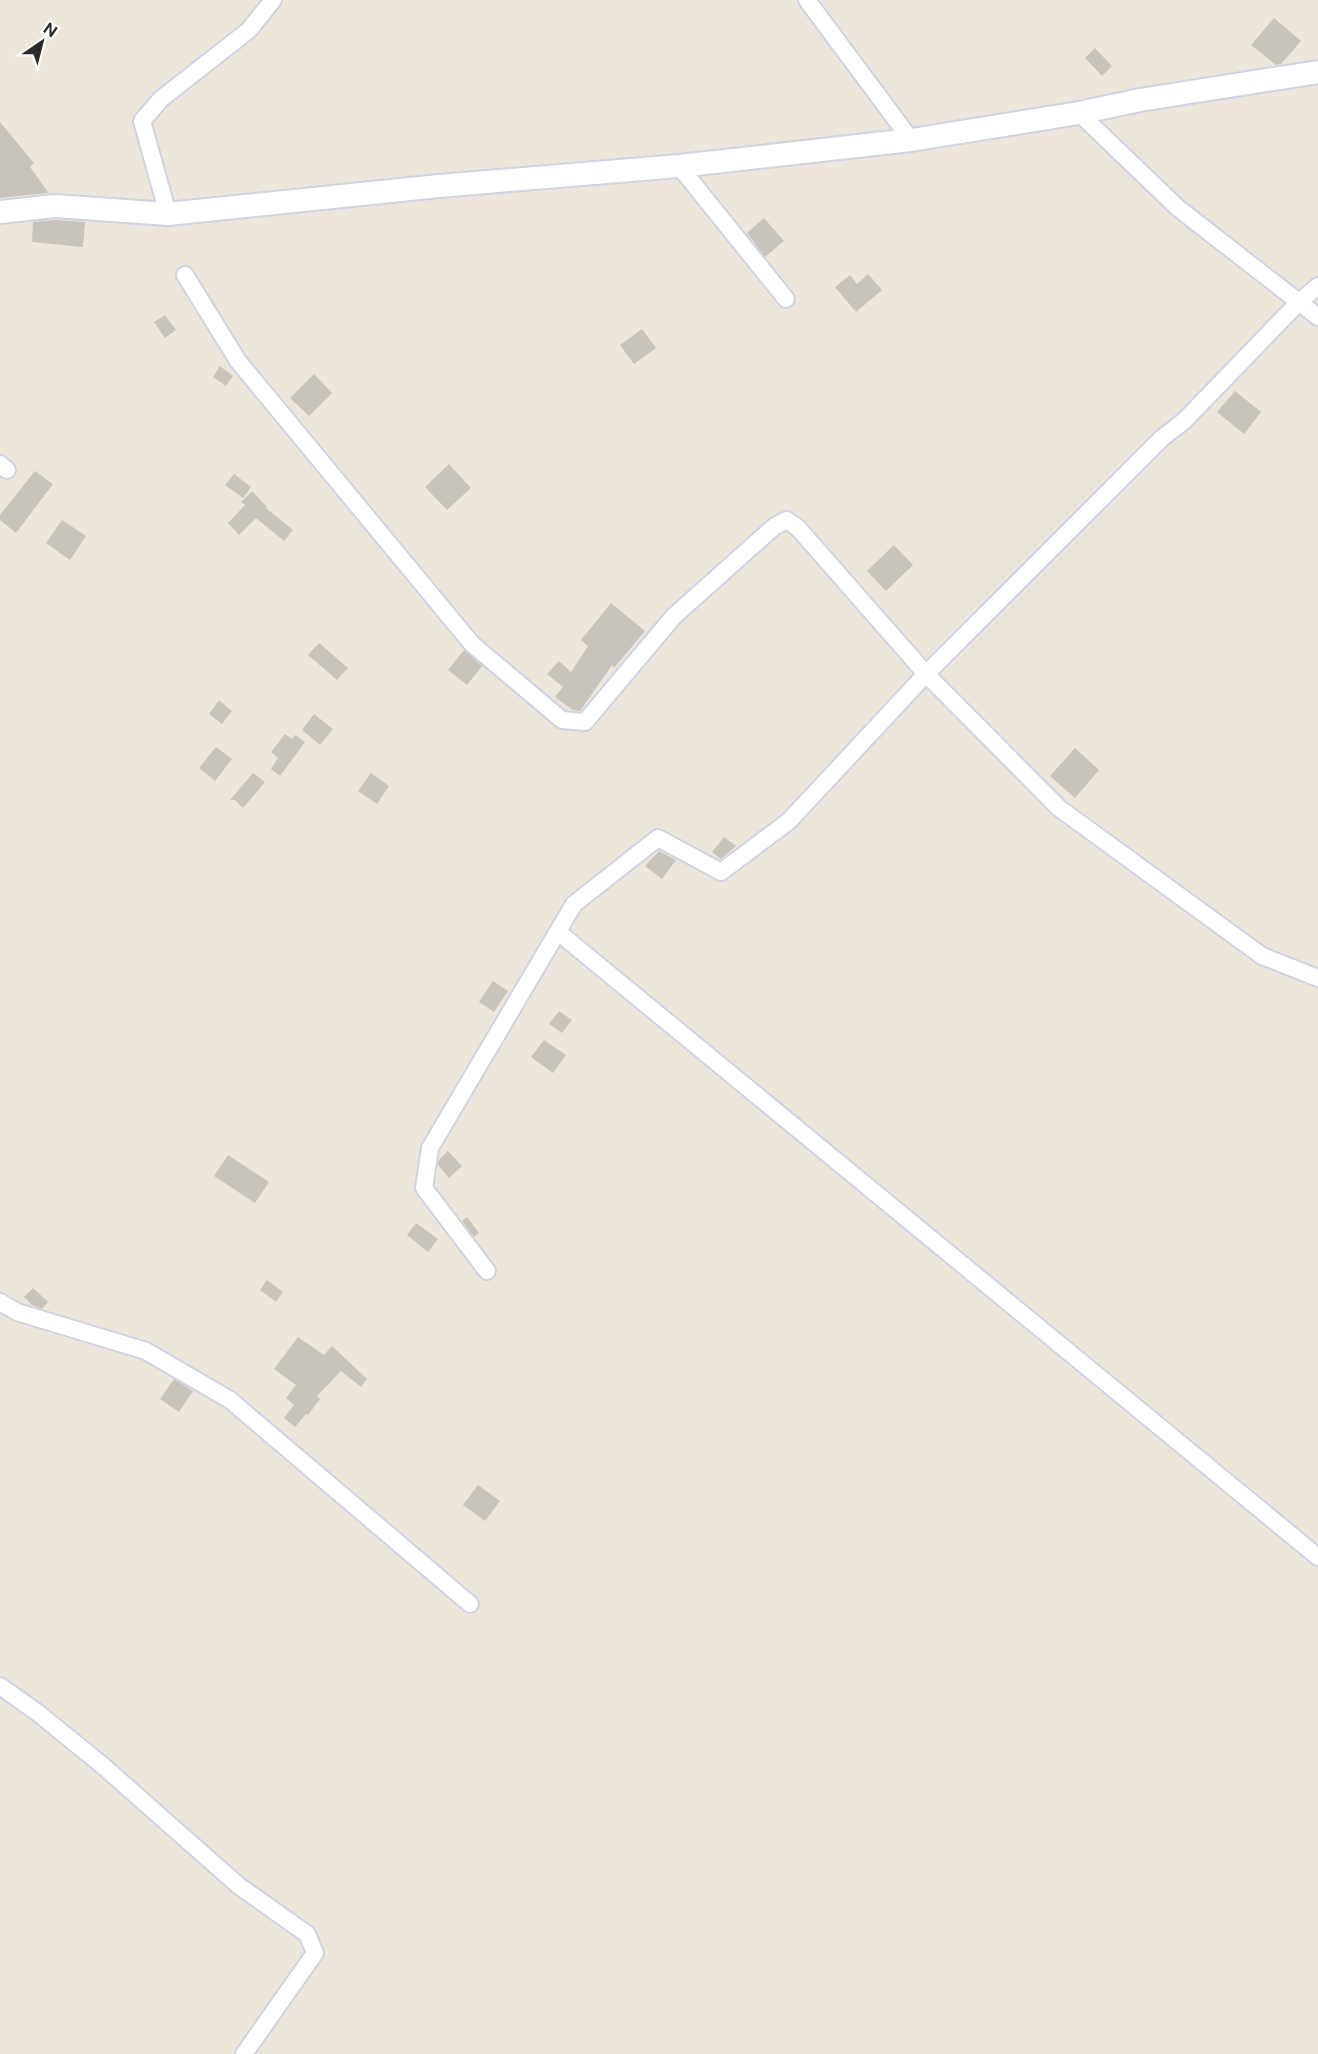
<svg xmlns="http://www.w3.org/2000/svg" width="1318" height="2054" viewBox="0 0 1318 2054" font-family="'Public Sans',sans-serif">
<rect width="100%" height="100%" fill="#ede7db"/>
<!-- building -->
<g fill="#c8c4bb">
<path d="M1274,18L1301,41L1281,64L1276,65L1251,45Z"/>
<path d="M1095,48L1112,66L1102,76L1085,58Z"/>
<path d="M0,122L34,163L30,167L48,192L47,193L0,198Z"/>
<path d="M764,218L784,241L765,257L747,233Z"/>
<path d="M55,220L85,222L83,247L32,242L33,222Z"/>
<path d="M868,274L882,290L856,312L835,287L850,275L857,284Z"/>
<path d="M165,315L176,330L165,338L154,322Z"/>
<path d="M642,329L656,348L634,364L620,345Z"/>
<path d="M220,366L233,376L226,386L213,377Z"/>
<path d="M314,374L332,393L309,416L290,398Z"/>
<path d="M1235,391L1261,412L1244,434L1217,412Z"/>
<path d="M449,464L471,488L447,510L425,487Z"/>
<path d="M35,471L53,484L16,533L0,520V515Z"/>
<path d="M234,474L251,487L243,498L225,485Z"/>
<path d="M252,491L267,507L266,508L293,530L284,541L256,518L239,535L228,523L245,505L241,502Z"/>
<path d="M62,520L86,536L70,560L46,543Z"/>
<path d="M894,545L913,565L886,591L867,571Z"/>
<path d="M611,603L645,631L614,668L612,665L580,711L573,710L555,697L563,687L547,674L559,661L571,672L588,646L581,640Z"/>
<path d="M319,643L348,668L337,680L308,655Z"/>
<path d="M464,650L482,666L467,685L448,670Z"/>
<path d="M219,700L232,711L222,724L209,714Z"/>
<path d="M314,714L333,729L320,745L302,730Z"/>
<path d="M285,734L292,739L295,735L305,742L280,776L271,769L278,758L271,752Z"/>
<path d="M216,747L232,759L215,781L199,768Z"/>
<path d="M1075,748L1099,770L1075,798L1050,776Z"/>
<path d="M253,773L265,782L243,808L235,800H230Z"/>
<path d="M371,773L389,786L377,804L358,791Z"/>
<path d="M724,837L736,846L721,859L712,852Z"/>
<path d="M659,851L676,860L662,879L645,866Z"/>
<path d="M493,981L508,991L494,1012L479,1002Z"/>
<path d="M559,1011L572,1020L562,1033L549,1024Z"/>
<path d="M544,1040L566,1055L553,1073L531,1057Z"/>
<path d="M448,1151L462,1166L449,1178L438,1165L439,1160Z"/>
<path d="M228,1155L269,1182L255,1203L214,1176Z"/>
<path d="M467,1217L479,1233L474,1237L462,1221Z"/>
<path d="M416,1223L438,1239L428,1252L407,1235Z"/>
<path d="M267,1280L283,1292L276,1302L260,1290Z"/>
<path d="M33,1288L48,1302L42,1309L32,1305L24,1297Z"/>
<path d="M298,1337L324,1355L332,1346L367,1379L361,1387L341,1371L317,1396L320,1399L308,1415L306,1414L295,1427L284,1418L294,1405L286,1398L296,1385L274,1369Z"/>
<path d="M174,1379L193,1391L179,1412L160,1399Z"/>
<path d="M478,1485L500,1501L485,1521L463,1505Z"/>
</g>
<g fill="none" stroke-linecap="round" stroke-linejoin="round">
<!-- street casing -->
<g stroke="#d0d2e3" stroke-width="20">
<g id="street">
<path d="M807,0L911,140"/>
<path d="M1079,113L1178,208L1318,317"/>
<path d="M679,166L786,299"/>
<path d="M168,214L142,121L161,99L249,30L273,0"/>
<path d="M185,275L238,361L472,644L562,720L585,722L674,616L775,526L787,520L798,528L926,674L1059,808L1262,956L1318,978"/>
<path d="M0,464L7,470"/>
<path d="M558,932L1318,1557"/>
<path d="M487,1271L424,1188L430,1148L574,904L658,838L721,872L789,821L926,674L1162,438L1184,421L1298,303L1318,286"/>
<path d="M0,1302L17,1312L146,1351L230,1400L470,1604"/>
<path d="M0,1686L38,1713L102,1765L239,1886L307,1934L315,1953L244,2054"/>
</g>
</g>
<!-- secondary casing -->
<g stroke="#d0d2e3" stroke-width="26">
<path id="secondary" d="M0,212L55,206L168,214L439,186L679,166L911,140L1079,113L1140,100L1318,72"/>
</g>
<!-- street -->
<use href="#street" stroke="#fff" stroke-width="16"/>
<!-- secondary -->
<use href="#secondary" stroke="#fff" stroke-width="22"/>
</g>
<!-- north arrow -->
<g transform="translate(42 42) rotate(35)" stroke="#ffffff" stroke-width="4.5" paint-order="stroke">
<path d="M0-4.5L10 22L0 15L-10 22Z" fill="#2a2a2a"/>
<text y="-9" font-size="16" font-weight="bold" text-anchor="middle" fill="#2a2a2a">N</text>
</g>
</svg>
